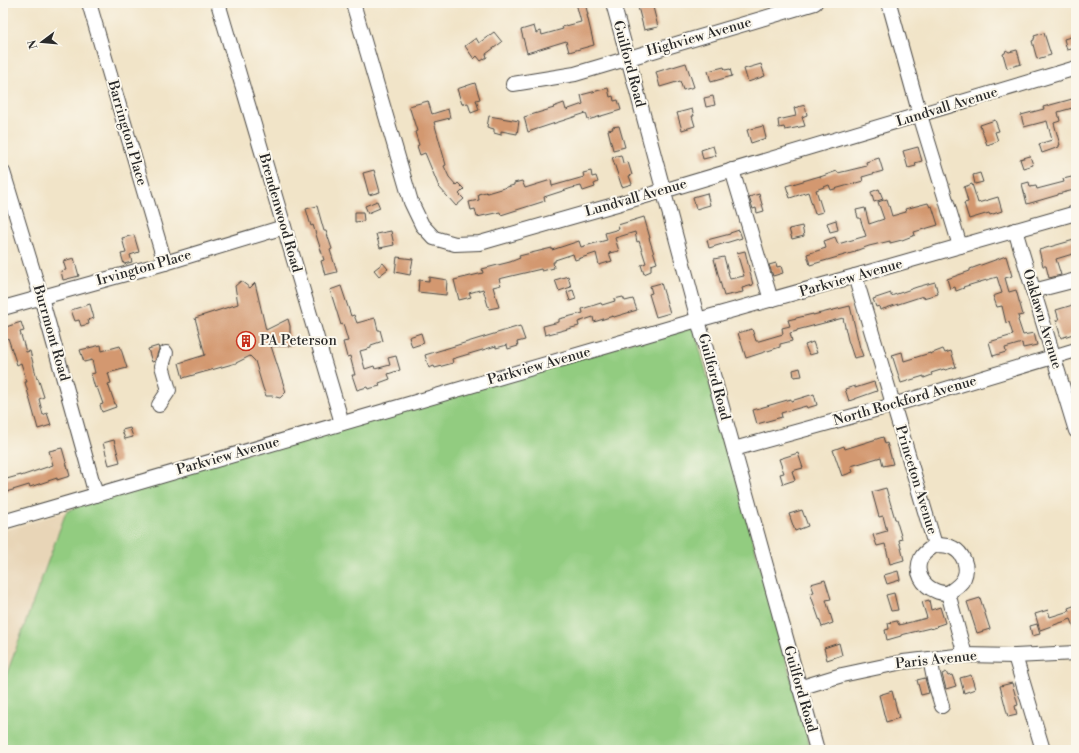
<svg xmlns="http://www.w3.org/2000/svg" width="1079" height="753" viewBox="0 0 1079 753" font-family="'Libre Bodoni',serif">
<rect width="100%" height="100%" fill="#fbf7ec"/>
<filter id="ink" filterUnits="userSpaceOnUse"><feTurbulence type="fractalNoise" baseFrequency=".025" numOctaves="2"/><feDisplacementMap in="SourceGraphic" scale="8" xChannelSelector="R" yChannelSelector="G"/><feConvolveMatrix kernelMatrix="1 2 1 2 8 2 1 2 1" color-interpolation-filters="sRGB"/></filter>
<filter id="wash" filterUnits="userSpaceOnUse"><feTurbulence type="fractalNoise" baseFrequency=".012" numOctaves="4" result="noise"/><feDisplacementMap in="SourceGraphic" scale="16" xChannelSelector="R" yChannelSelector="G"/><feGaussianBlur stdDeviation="0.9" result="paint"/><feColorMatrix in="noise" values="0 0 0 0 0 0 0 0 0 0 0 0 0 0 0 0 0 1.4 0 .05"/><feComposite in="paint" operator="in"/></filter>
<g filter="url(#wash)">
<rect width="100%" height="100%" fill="#f1e4c8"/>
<!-- built -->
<path fill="#e8d5b7" d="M66,512L3,684V531Z"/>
<!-- green -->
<path fill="#92cc80" stroke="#5e7c56" d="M693,324L811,750H3V684L66,512L97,497Z"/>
<g id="blocks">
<!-- building -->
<g fill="#d39870">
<path d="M576,3H585L588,15H587L594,45L569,52L566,41L527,53L521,30L534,26L536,33L541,31L542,35L563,29L562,27L581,22Z"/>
<path d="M637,3H652L658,27L644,30Z"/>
<path d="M494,32L502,42L486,54L487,57L481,61L477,56L474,59L465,46L476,38L479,43Z"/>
<path d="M1044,33L1051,55L1037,59L1032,41L1034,40V38H1035L1034,36Z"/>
<path d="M1074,36L1076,42V48L1067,50L1064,39Z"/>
<path d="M1006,50L1009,52L1017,50L1021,64L1007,68L1003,54L1005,53Z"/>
<path d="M686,63L694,87L683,90L680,81L660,87L656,72Z"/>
<path d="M761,64L765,76L748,82L744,69Z"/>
<path d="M724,67L725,70L730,69L732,76L711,82L708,71Z"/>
<path d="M475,83L480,99L476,100L479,110L471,113L468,103L462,104L457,89Z"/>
<path d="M608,88L610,97L613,96L614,101L618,100L621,110L588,120L586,113L528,132L524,117L554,108L553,107L564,103L566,110L583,104L581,95Z"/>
<path d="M713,96L715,105L706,107L704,98Z"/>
<path d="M1076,98V107L1058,112L1060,121L1054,123L1060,145H1059V147L1042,153L1039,144L1052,140L1047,121L1024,127L1021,115L1044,109L1043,107Z"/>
<path d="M428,101L432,114L448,109L450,118L434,122L446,165L444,166L449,177L456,185L458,183L464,189L459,194L464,199L456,206L439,187L425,153L420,155L417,146L419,145L415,132L417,131L409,106Z"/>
<path d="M805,105L807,115L802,117L805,126L785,130L784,127L779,128L778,120L796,116L794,108Z"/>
<path d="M692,109L694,116H692L695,126L682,130L677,113Z"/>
<path d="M489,116L519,121L517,134L501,131V135L494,133V129L487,127Z"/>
<path d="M995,120L999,131L995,132L998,141L987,145L980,125Z"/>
<path d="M619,126L625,147L613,150L608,130L613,129L612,127Z"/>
<path d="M763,126L766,138L751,143L747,130Z"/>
<path d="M713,146L716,156L703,159L701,150Z"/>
<path d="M918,147L922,161L915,163L916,166L908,168L903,151Z"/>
<path d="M621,155L623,163L628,162L632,175L629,176L632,184L622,187L612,157Z"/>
<path d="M1030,156L1033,165L1023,168L1020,159Z"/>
<path d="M879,158L883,171L862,177L863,181L831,190L829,185L816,190L823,212L815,214L808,192L790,198L786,186L820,176V177L837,171L838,173L867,166L866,162Z"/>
<path d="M374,170L380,192L369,195L363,173Z"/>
<path d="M591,171L592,177L596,176L598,182L594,184L595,187L583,191L581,186L572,188L544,197L545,201L501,215L500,212L477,217L475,209L471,210L469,202L479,200L478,194L486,192L487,193L514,185V183L522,181L525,188L551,180L552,186L584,177L583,173Z"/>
<path d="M980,173L983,182L975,184L973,175Z"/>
<path d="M1076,176V186H1074V190L1058,194V195L1027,204L1022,184L1029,182L1030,187L1036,186L1037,189L1064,182L1063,179Z"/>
<path d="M972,184L978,203L998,197L1002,211L990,215L989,213L969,219L964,203L968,202L964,187Z"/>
<path d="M879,189L883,199L874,202L871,192Z"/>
<path d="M707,193L710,205L696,209L693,197Z"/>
<path d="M759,194L764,211L757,213L756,208L753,209L749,197Z"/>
<path d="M887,199L892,216L906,212L905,209L928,203L930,207L932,206L938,225L914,232L915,235L902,240L890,243V241L869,246L855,251V252L810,265L807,254L826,248L824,241L835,237L838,244L866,236L860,218H858L856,210L865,208L869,224L884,219L878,202Z"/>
<path d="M377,201L380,208L368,213L365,206Z"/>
<path d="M317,206L324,231H326L332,249L330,250L337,272L325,275L321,261L324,260L313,225L311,226L306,209Z"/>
<path d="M355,212H363L364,221L355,222Z"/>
<path d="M644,217L650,238H649L657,263L651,265V271L644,274L641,265L646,263L639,241L637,242L635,232L615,238L619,251L609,253L612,261L599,265L596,253L575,260L573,254L555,260V262H553L554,268L542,271L541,269L499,279L501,285L493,287L499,307L489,309L483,289L469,293L471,297L459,300L454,280L483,273L482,269L510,262L520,258L519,256L531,253L552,248V250L579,241L581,247L607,240L605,233L619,229L618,225Z"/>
<path d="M836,220L838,230L830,232L827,223Z"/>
<path d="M802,226L804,236L792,239L789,229Z"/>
<path d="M739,230L742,238L709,248L707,240L730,234V233Z"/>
<path d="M391,231L394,245L380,248L376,234Z"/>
<path d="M134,235L139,252L130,255L132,262L124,264L121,254L126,253L122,238Z"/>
<path d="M1074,240L1076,246V253L1056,259L1061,275L1049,278L1046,266H1043L1039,250Z"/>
<path d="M745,251L753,285L742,288L743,292L724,296L714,259L724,257L730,279L744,276L737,253Z"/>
<path d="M1006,256L1012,276L1005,278L1009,292L1016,290L1023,315L1018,316L1019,319L1018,320L1023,335L1034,333L1037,345L1023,348L1022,343L1005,348L1006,352L993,356L989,342L1013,335L1009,322L1006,323L1002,306L997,307L993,296L1002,293L997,277L963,287L964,288L956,291L955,287L950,289L947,279L970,271V269Z"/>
<path d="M397,257L413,259L410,275L395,272Z"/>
<path d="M74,258L79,276L63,280L61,271L66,270L63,261Z"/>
<path d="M383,263L388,269L379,276L374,270Z"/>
<path d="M776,263L777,267L781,266L783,273L773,276L769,265Z"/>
<path d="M568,276L571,287L559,291L555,280Z"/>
<path d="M429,277L447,280L446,295L418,292L419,280L429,281Z"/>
<path d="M241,281L250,288L255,283L266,330L288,319L290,326V335L293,346H271L286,392L280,398L272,396H266L263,388L255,361L250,356L236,363L183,378L179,363L205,355L195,318L238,304L235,286Z"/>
<path d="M935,282L938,294L923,298V296L880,310L879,306L876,307L873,299L891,293V296L917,287Z"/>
<path d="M661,283L670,313L656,317L649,294L652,293L650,286Z"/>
<path d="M341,286L351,316L354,315L357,323L375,318L378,330H380L383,341L371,345V348L360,351L365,369L374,366L375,369L390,365L388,358L396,356L400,370L388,374L390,379L379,383L380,386L368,389L367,387L357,390L352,375H355L350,356L347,357L343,342L348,341L343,324L341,325L330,290Z"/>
<path d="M573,290L576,299L570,301L567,292Z"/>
<path d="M623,297L625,301L633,299L637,310L614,317L613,316L594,322L593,317L578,322L579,326L545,335L543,326L559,322V319L583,313L582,309L601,303L602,305L615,301L614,299Z"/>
<path d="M90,304L94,318L88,320L89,324L81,326L79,320L75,321L71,310Z"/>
<path d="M1076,304V333L1061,338L1056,320H1059L1056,310Z"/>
<path d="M850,306L860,348L863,356L854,358L848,340L843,318L797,330V331L790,333L792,341L780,344V347L746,358L738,333L752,329L756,341H759L783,334L782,328L790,326L788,320L813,314V315Z"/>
<path d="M21,322L24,331L20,332L26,352L30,351L37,379L38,378L44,397L39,399L43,415L47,413L51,425L38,429L25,382H27L21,363L17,365L8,338L3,340V328Z"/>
<path d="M520,326L525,340L517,342L518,346L508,349L507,345L496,348V346L452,359L453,363L435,368L434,366L429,368L425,355Z"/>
<path d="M421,333L424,343L412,347L409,337Z"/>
<path d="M813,342L817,353L809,355L805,345Z"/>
<path d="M101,345L102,351L120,346L127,368L108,373L111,383L108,384L116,407L102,412L100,405L103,404L97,387L95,388L91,374L95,373L92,360L84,362L80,350Z"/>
<path d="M158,346L159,349L155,361L152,362L148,349Z"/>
<path d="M943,349L945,353L951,351L956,367L945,370L944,369L931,373L932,375L924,378V376L901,383L892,355L902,352L904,361L930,353V354Z"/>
<path d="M800,368L802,376L794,377L793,370Z"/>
<path d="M874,382L877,391L849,401L845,389L855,386V388Z"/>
<path d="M814,394L817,405L807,408L806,406L781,413L782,417L757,424L753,410L791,399V401Z"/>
<path d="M130,428L133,437L125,439L122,430Z"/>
<path d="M883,437L885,444L887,443L893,464L883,466L881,457L851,466L853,472L842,476L833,450L844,446L845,449Z"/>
<path d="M114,440L120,462L109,465L103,443Z"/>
<path d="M62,448L70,476L57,480V478L30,487L29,485L3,493V480L21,475V476L53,465L49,451Z"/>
<path d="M798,453L803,468L792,471L795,480L783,484L780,474L784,473L779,459Z"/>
<path d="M886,488L895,519H896L902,539L899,540L904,560L890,564L885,544L877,546L873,535L887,531L883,516L879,517L872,492Z"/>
<path d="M802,510L808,526L795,531L789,514Z"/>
<path d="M898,571L900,580L887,584L884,575Z"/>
<path d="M825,580L831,599L826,600L833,623L822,627L810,593L814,592L811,584Z"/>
<path d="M894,593L898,610L891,611L886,595Z"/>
<path d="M980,598L990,629L977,633L967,602Z"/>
<path d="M929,600L931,610L940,607L945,623L936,626L937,627L931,629L930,628L901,635V636L887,640L885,630L889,629L888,623L897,621L899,625L927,618L922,602Z"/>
<path d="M1076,605V628L1075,629L1071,619L1040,630L1035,614L1048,610L1050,617L1069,611L1068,608Z"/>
<path d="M1037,624L1040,634L1032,636L1030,626Z"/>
<path d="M839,643L842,655L827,660L824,648Z"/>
<path d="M946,672L948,676L952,675L956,686L946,689L942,674Z"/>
<path d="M971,675L975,689L964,693L960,678Z"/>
<path d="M925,678L929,693L921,695L917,680Z"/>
<path d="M1012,683L1018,705L1015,706L1017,715L1008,717L1000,686Z"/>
<path d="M892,691L899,718L886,722L879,695Z"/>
</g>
</g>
</g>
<g filter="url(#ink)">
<use href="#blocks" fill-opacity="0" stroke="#494743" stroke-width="1"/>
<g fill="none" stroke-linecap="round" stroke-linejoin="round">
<!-- minor casing -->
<g stroke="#494743" stroke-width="16">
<g id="minor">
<path d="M89,3L165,263"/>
<path d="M218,3L342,423"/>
<path d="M353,3L411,202L422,225L434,238L455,244L480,243L663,191L1076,68"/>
<path d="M613,3L628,58L701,331L817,750"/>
<path d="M889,3L920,115L960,246"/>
<path d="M513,84L575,74L815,3"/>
<path d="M732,170L771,300"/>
<path d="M3,172L41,297L96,495"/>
<path d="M1015,230L1076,431"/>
<path d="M855,276L935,545"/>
<path d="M1033,291L1076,280"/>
<path d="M3,308L165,263L284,227"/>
<path d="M159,405L169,390L162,366L166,353"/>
<path d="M734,449L893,405L1076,350"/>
<path d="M3,522L687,323L855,276L1076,213"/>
<path d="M935,545C941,545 948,545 953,548C963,553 969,567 964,578C961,585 954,589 948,593C944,593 940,593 936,591C923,586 914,572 921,558C924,552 930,549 935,545Z"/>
<path d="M948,593L965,655"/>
<path d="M1015,656L1043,750"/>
<path d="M930,659L934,679L942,706"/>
<path d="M799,688L842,675L903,662L965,655L1015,656L1076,653"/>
</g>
</g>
<!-- minor -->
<use href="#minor" stroke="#fff" stroke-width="14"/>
</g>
</g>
<!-- icons -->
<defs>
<g id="building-ring" transform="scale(1)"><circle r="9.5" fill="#fbf7ec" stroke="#c8321e" stroke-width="1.5"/><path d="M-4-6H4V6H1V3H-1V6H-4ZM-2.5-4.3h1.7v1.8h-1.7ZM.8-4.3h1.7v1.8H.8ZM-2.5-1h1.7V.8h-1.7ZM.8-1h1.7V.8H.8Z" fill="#c8321e"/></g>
</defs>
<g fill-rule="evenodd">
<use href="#building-ring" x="246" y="341"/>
</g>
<g text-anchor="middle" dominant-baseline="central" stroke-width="4" stroke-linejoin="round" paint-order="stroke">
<!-- street labels -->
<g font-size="14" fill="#2b2b2b" stroke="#fbf7ec">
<text transform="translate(699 37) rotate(-16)">Highview Avenue</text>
<text transform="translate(629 64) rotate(75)">Guilford Road</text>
<text transform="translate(947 107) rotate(-17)">Lundvall Avenue</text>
<text transform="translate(127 133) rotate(74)">Barrington Place</text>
<text transform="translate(636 198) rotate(-16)">Lundvall Avenue</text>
<text transform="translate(280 213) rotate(74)">Brendenwood Road</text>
<text transform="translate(144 268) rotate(-16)">Irvington Place</text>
<text transform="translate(851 278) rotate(-16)">Parkview Avenue</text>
<text transform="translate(1042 319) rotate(73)">Oaklawn Avenue</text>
<text transform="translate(51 333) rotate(74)">Burrmont Road</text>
<text transform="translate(539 366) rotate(-16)">Parkview Avenue</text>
<text transform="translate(714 377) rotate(75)">Guilford Road</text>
<text transform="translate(905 401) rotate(-16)">North Rockford Avenue</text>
<text transform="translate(228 456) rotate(-16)">Parkview Avenue</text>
<text transform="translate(916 480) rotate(73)">Princeton Avenue</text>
<text transform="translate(936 660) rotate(-6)">Paris Avenue</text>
<text transform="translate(800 689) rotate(74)">Guilford Road</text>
</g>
<!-- poi labels -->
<g font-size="14" fill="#2b2b2b" stroke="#fbf7ec" text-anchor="start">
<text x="260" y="341">PA Peterson</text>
</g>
</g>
<!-- margin -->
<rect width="1079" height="753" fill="none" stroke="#fbf7ec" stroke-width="16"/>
<!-- north arrow -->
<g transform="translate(42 42) rotate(254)" stroke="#fbf7ec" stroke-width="3" paint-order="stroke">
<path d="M0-3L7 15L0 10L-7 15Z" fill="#2b2b2b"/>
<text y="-6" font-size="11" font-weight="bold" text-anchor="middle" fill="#2b2b2b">N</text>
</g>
</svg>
